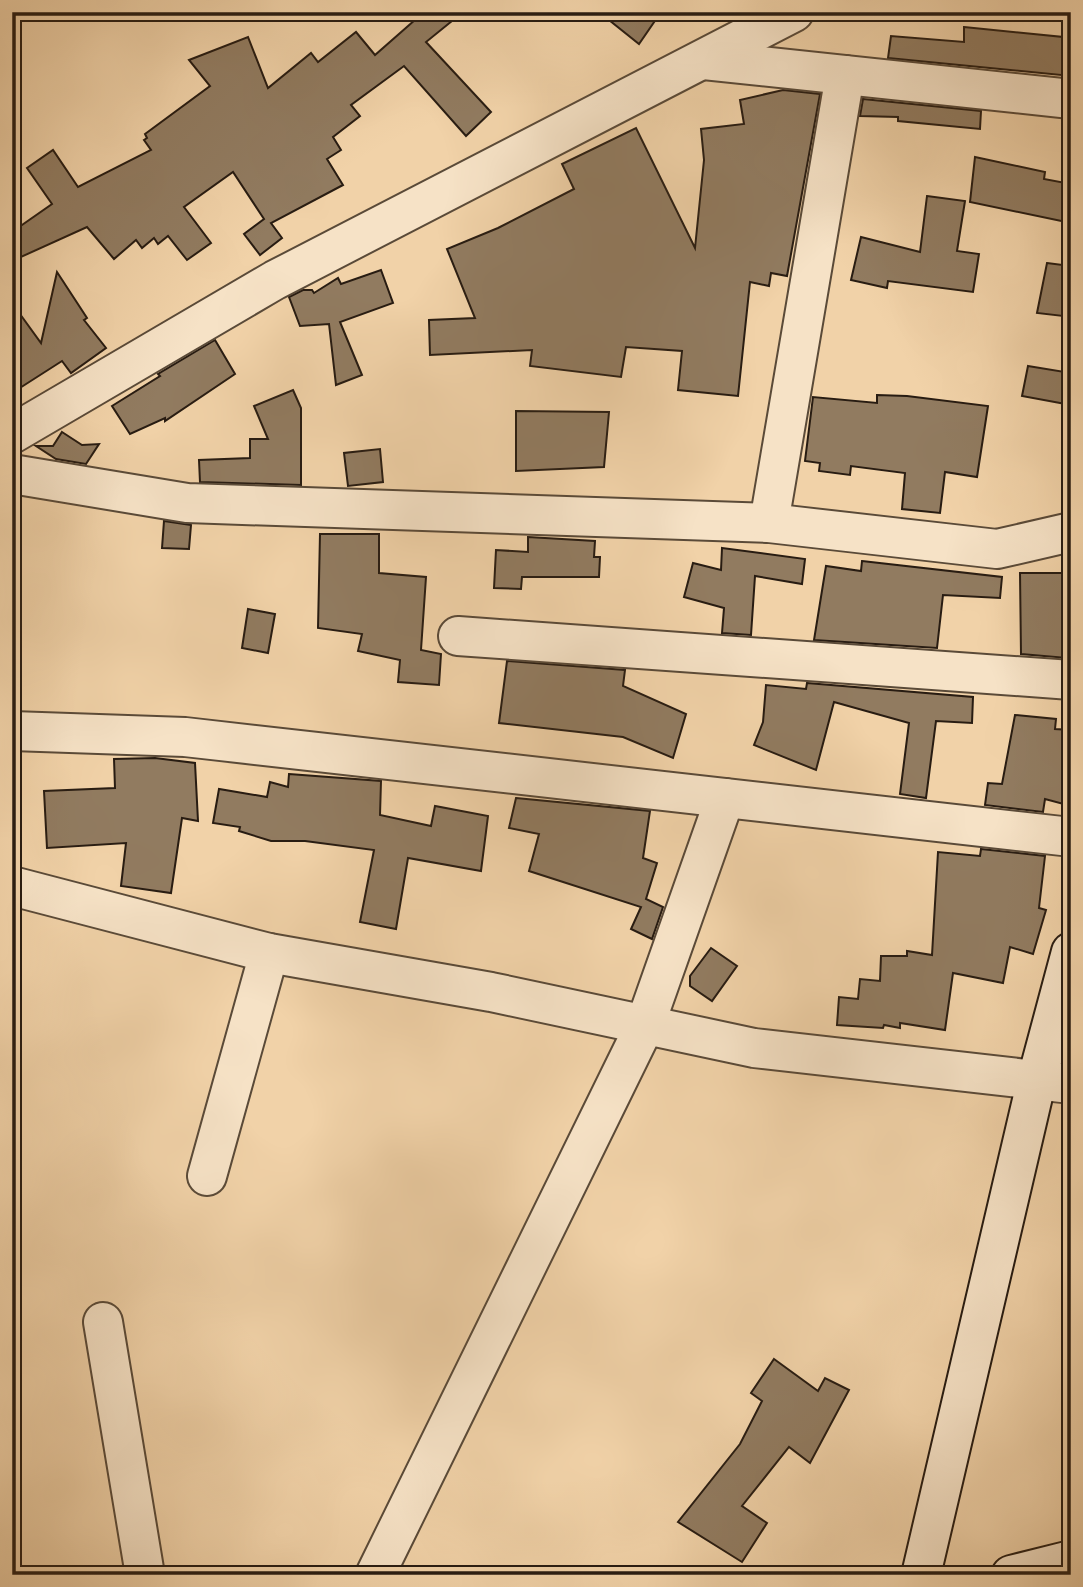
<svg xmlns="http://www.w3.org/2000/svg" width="1083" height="1587" viewBox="0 0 1083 1587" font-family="'IM FELL Double Pica',serif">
<rect width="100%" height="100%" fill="#f1d2a8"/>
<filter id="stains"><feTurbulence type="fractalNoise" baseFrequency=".00286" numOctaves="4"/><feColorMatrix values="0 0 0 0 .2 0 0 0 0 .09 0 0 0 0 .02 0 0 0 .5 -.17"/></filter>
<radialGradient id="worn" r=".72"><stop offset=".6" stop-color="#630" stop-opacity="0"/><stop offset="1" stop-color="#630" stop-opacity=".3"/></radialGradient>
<!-- building -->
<g fill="#917b60" stroke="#281c12" stroke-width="2">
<path d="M424,12H463L426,42L491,112L466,136L404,66L351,105L360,116L333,137L341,150L327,159L343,185L271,223L282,238L260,255L244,234L264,219L233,172L184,207L211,243L187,260L168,236L158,244L154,238L142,248L136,240L114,259L87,227L12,261V232L52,204L27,168L53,150L78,187L151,150L144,140L147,138L145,134L210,86L189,60L248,37L268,88L311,53L318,62L356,32L375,55Z"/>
<path d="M599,12H661L639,44Z"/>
<path d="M964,27L1063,37L1062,49L1071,50V76L888,58L891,36L964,42Z"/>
<path d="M783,90L820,94L787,276L771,273L769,286L750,282L738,396L678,390L682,351L626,347L621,377L530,366L532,350L430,355L429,320L475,318L447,249L498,228L574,189L562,164L636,128L695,248L704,160L701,129L744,124L740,100Z"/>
<path d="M863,99L981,111L980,129L898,121V117L860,116Z"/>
<path d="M975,157L1045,172L1044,179L1071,184V223L970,202Z"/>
<path d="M927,196L965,201L957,251L979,254L973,292L888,281L887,288L851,280L861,237L920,252Z"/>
<path d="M1047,263L1071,266L1063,316L1037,313Z"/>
<path d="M381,270L393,303L340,322L362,375L336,385L329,324L300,326L289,297L303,290H312L314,293L338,278L341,284Z"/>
<path d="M57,272L87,318L84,320L106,348L71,373L62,361L12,393V303L41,343Z"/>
<path d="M215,340L235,374L165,421V418L130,434L112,406L160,376L158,374Z"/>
<path d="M1028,366L1071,373V405L1022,396Z"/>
<path d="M293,390L301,408V485L200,482L199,460L250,458V439H268L254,406Z"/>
<path d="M877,395L907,396L988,406L977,477L945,472L940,513L902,509L905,473L851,466L850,475L819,471L820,463L805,461L813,397L877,403Z"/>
<path d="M516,411L609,412L604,467L516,471Z"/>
<path d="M62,432L82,445L99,444L86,464L56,459L36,446H53Z"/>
<path d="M380,449L383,482L348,486L344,453Z"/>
<path d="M164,521L191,525L189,549L162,548Z"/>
<path d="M320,534H379V573L426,577L421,650L441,654L439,685L398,682L400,660L358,651L362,634L318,628Z"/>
<path d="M528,537L595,541L594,557H600L599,577H522L521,589L494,588L496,550L528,552Z"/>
<path d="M722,548L805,559L802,584L755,576L751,635L722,633L724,608L684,597L693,563L721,570Z"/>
<path d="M862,561L1002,577L1000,598L943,595L937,648L814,640L826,566L861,571Z"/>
<path d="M1020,573H1069L1071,634L1066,633L1067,658L1021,654Z"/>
<path d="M248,609L275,614L268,653L242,648Z"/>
<path d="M507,661L625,670L623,686L686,714L673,758L623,737L499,723Z"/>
<path d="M807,683L973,697L972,723L936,721L926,798L900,794L909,723L834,702L816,770L754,745L763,722L766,685L806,689Z"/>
<path d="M1015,715L1056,719L1055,729L1071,730V806L1045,799L1043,812L985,805L988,783L1002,784Z"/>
<path d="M155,758L195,763L198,821L182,818L171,893L121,886L126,843L47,848L44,791L115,788L114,759Z"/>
<path d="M289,774L381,781L380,815L431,826L435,806L488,816L481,871L408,858L396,929L360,922L374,850L305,841H271L239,831L240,827L213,823L219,789L267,797L270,782L288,787Z"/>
<path d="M516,798L650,811L643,858L657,863L646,899L663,907L652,939L631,929L641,907L529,871L539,834L509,828Z"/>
<path d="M981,849L1045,856L1039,908L1046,910L1033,954L1010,947L1003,983L953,973L945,1030L900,1023V1028L884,1025L883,1028L837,1025L839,997L858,999L860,979L880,981L881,956H907V951L932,955L938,852L980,856Z"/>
<path d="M711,948L737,966L712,1001L690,986V976Z"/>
<path d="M774,1359L818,1391L825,1378L849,1390L810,1463L789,1447L742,1506L767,1523L742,1562L678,1522L740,1444L762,1401L751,1393Z"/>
</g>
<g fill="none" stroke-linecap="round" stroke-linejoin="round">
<!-- street casing -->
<g stroke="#5a4a38" stroke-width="42">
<g id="street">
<path d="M704,60L1071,99"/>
<path d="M12,434L275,280L794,12"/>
<path d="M12,474L187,503L769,523L997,549L1071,532"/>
<path d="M769,523L845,75"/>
<path d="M458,636L1071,680"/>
<path d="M12,731L185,737L1071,837"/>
<path d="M12,886L269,953L491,992L754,1048L1071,1084"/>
<path d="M207,1176L269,953"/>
<path d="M103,1322L145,1575"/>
<path d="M375,1575L645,1025L725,798"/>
</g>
</g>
<!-- secondary casing -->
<g stroke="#281c12" stroke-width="42">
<g id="secondary">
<path d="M921,1575L1037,1079L1071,952"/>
<path d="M1011,1575L1071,1560"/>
</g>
</g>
<!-- street -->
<use href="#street" stroke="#f6e2c6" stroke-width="38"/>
<!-- secondary -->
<use href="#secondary" stroke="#f6e2c6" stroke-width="38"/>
</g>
<!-- margin -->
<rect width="1083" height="1587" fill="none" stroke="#f1d2a8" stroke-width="42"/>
<rect x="14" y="14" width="1055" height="1559" fill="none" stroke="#281c12" stroke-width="3.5"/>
<rect x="21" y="21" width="1041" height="1545" fill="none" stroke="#281c12" stroke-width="2"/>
<rect width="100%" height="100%" filter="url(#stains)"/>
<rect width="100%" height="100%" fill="url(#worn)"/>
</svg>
